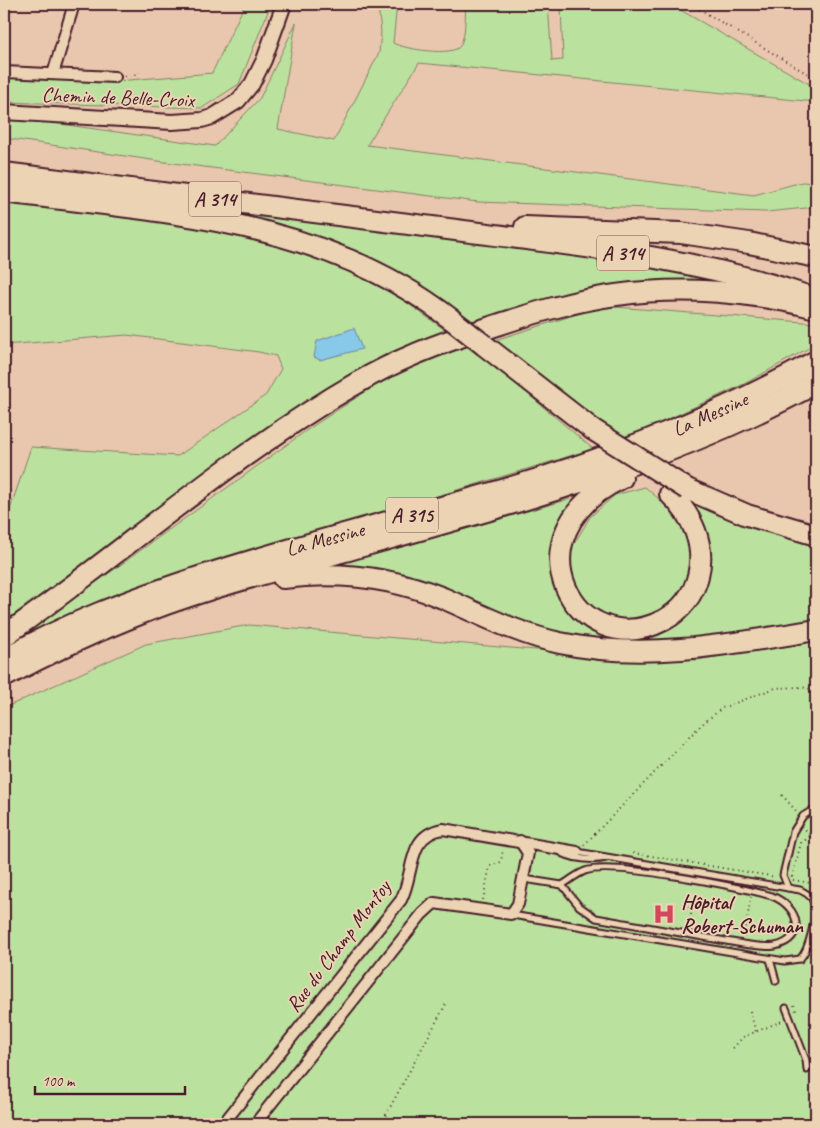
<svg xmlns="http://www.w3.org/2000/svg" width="820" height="1128" viewBox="0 0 820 1128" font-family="Caveat,sans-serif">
<rect width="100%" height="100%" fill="#e9c7ae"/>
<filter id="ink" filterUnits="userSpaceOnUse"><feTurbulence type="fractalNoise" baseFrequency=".02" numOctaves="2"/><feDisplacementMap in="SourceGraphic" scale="10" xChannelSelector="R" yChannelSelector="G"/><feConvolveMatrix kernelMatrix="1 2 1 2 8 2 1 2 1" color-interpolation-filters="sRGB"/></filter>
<g filter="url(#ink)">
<!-- green -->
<g fill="#bae29e" stroke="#828064">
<path d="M245,4H271L239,84L202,108L4,102V74L117,81L212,73Z"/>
<path d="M378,4H397L393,43C404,49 453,57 460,46C466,35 465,16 466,4H548L552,61L563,60L561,4H670L816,88V102L419,63L367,145L754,195L802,182L816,183V207L766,212L478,202L165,162L4,138V116L215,146L260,98L296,23L278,129L334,141L379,53L381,32Z"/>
<path d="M4,202L216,226L301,252L347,268L389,290L448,332L388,353L329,388L4,624V527L31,447L178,456L266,395L281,369L276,356L259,352L127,335L4,345Z"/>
<path d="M209,210L626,262L687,273L744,288L650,281L475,322L456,311Z"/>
<path d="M603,306L816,323V344L744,384L621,441L577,411L495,340Z"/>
<path d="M470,345L593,449L193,570L110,597L11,644L307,430L388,377Z"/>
<path d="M645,487L676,514L691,540L694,563L689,587L660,615L618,621L584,604L573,587L568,554L590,517L615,495Z"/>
<path d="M682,497L748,526L816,547V624L688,642L584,641L328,568L570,499L575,507L554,560L605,632L697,598Z"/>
<path d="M249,625L522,649L697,660L816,640V1124H4V708L146,644Z"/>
</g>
<!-- water -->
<path fill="#88c8e9" stroke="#6f849d" d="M354,328L362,349L320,360L314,357L317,341Z"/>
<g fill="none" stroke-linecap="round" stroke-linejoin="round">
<!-- service casing -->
<g stroke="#4a1f2b" stroke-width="9">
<g id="service">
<path d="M563,854C576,859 593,861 606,858"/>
<path d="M524,879L562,885L579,906L596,918L743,944C753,945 764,948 775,946C807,939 800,907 772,896C739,887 613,861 585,871C577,874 569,881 562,885"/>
<path d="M788,888L783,875L793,832L803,816L816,808"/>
<path d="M512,915L785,961L800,959C809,950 817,916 814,903C812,896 806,893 800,890L577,852"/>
<path d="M770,959L776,981"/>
<path d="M786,1008L806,1060L807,1070"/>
</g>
</g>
<!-- minor casing -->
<g stroke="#4a1f2b" stroke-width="14">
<g id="minor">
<path d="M4,72L115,77"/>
<path d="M53,74L74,4"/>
<path d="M223,1124L401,900C415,873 406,835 443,829L577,852"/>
<path d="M255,1124L422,914L434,903L511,914L518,904L528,853L520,841"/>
</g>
</g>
<!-- tertiary casing -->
<g stroke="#4a1f2b" stroke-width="18">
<path id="tertiary" d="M4,112L172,122L202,120L212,117L238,101L252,84L264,60L284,4"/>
</g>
<!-- motorway casing -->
<g stroke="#4a1f2b" stroke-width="24">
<g id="motorway">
<path d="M4,173C155,192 306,210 456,230C572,245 693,257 804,295"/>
<path d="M4,192C160,212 321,218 451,319"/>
<path d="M525,227L681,233L749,243L816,257"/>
<path d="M484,345L592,429"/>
<path d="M622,478C504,534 576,666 664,620C681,611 694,594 698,576C706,545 692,515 670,494"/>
<path d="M687,489L747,515L816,535"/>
<path d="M283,578C339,571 391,577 443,598C482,615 518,634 560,643C644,661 733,644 816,630"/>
<path d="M4,636C122,553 232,455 357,383C398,359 442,342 488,328C530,314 572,301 616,295C681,286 753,291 816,308"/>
<path d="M4,659C65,624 129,600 196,578C297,545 400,519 502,490C612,458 716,416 816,361"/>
<path d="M4,677C45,655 87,635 130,618C197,590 268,573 338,553C500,507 667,465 816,383"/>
</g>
</g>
<!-- path -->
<g stroke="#4a1f2b" stroke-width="2" stroke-dasharray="1 4" stroke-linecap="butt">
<path d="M691,4L816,79"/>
<path d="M125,77L132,76L139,72"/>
<path d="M782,795L797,812"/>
<path d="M584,845L700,726L722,708L775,688L801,687L816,690"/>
<path d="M633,853L776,877"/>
<path d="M792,877L801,843L811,836L804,828"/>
<path d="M793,880L816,884"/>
<path d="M483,900L490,866L501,862L503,849"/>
<path d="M688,907L692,908L689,927"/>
<path d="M744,937L751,897"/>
<path d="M794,1005L797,1013"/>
<path d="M750,1011L756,1032"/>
<path d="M733,1048L743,1037L782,1021"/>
<path d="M814,1075V1108"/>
<path d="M381,1124L447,1002"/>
</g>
<!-- service -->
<use href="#service" stroke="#ebd3b3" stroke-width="5"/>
<!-- minor -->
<use href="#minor" stroke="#ebd3b3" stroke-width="10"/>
<!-- tertiary -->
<use href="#tertiary" stroke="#ebd3b3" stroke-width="14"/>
<!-- motorway -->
<use href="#motorway" stroke="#ebd3b3" stroke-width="20"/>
<!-- motorway-bridge casing -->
<g stroke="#4a1f2b" stroke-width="24" stroke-linecap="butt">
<g id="motorway-bridge">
<path d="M451,319L484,345"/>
<path d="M592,429L687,489"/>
</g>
</g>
<!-- motorway-bridge -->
<use href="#motorway-bridge" stroke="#ebd3b3" stroke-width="20"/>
</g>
</g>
<!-- icons -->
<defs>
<g id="hospital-bare" transform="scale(1.725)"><path d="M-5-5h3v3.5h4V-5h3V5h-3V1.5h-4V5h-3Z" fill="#d1495b" stroke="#ebd3b3" stroke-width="2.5" paint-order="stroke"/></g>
</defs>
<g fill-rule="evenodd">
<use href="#hospital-bare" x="664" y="914"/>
</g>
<g text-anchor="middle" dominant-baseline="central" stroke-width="4" stroke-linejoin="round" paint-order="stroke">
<!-- shield labels -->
<g fill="#ebd3b3" stroke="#7a5554" stroke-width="1">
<rect x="189" y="181.5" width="52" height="35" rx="4"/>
<rect x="597" y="235.5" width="52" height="35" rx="4"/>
<rect x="386" y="497.5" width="52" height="35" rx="4"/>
</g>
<g font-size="20" font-weight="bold" fill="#4a1f2b">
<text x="215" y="199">A 314</text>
<text x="623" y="253">A 314</text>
<text x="412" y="515">A 315</text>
</g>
<!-- street labels -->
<g font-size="21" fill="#4a1f2b" stroke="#ebd3b3">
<text transform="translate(118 97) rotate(2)">Chemin de Belle-Croix</text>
<text transform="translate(710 414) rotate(-24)">La Messine</text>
<text transform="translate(325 539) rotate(-15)">La Messine</text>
<text transform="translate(338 946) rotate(-53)">Rue du Champ Montoy</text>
</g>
<!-- poi labels -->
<g font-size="21" font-weight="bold" fill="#4a1f2b" stroke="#ebd3b3" text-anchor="start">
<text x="681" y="902">Hôpital<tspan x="681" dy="24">Robert-Schuman</tspan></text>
</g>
</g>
<!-- margin -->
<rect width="820" height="1128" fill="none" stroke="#ebd3b3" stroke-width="20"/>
<rect x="10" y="10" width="800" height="1108" fill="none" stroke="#4a1f2b" stroke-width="2" filter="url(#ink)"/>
<!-- scale -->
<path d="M35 1086v8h150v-8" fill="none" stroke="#4a1f2b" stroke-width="2.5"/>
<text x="42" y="1086" font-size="15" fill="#4a1f2b" stroke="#ebd3b3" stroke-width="4" paint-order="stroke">100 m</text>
</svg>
